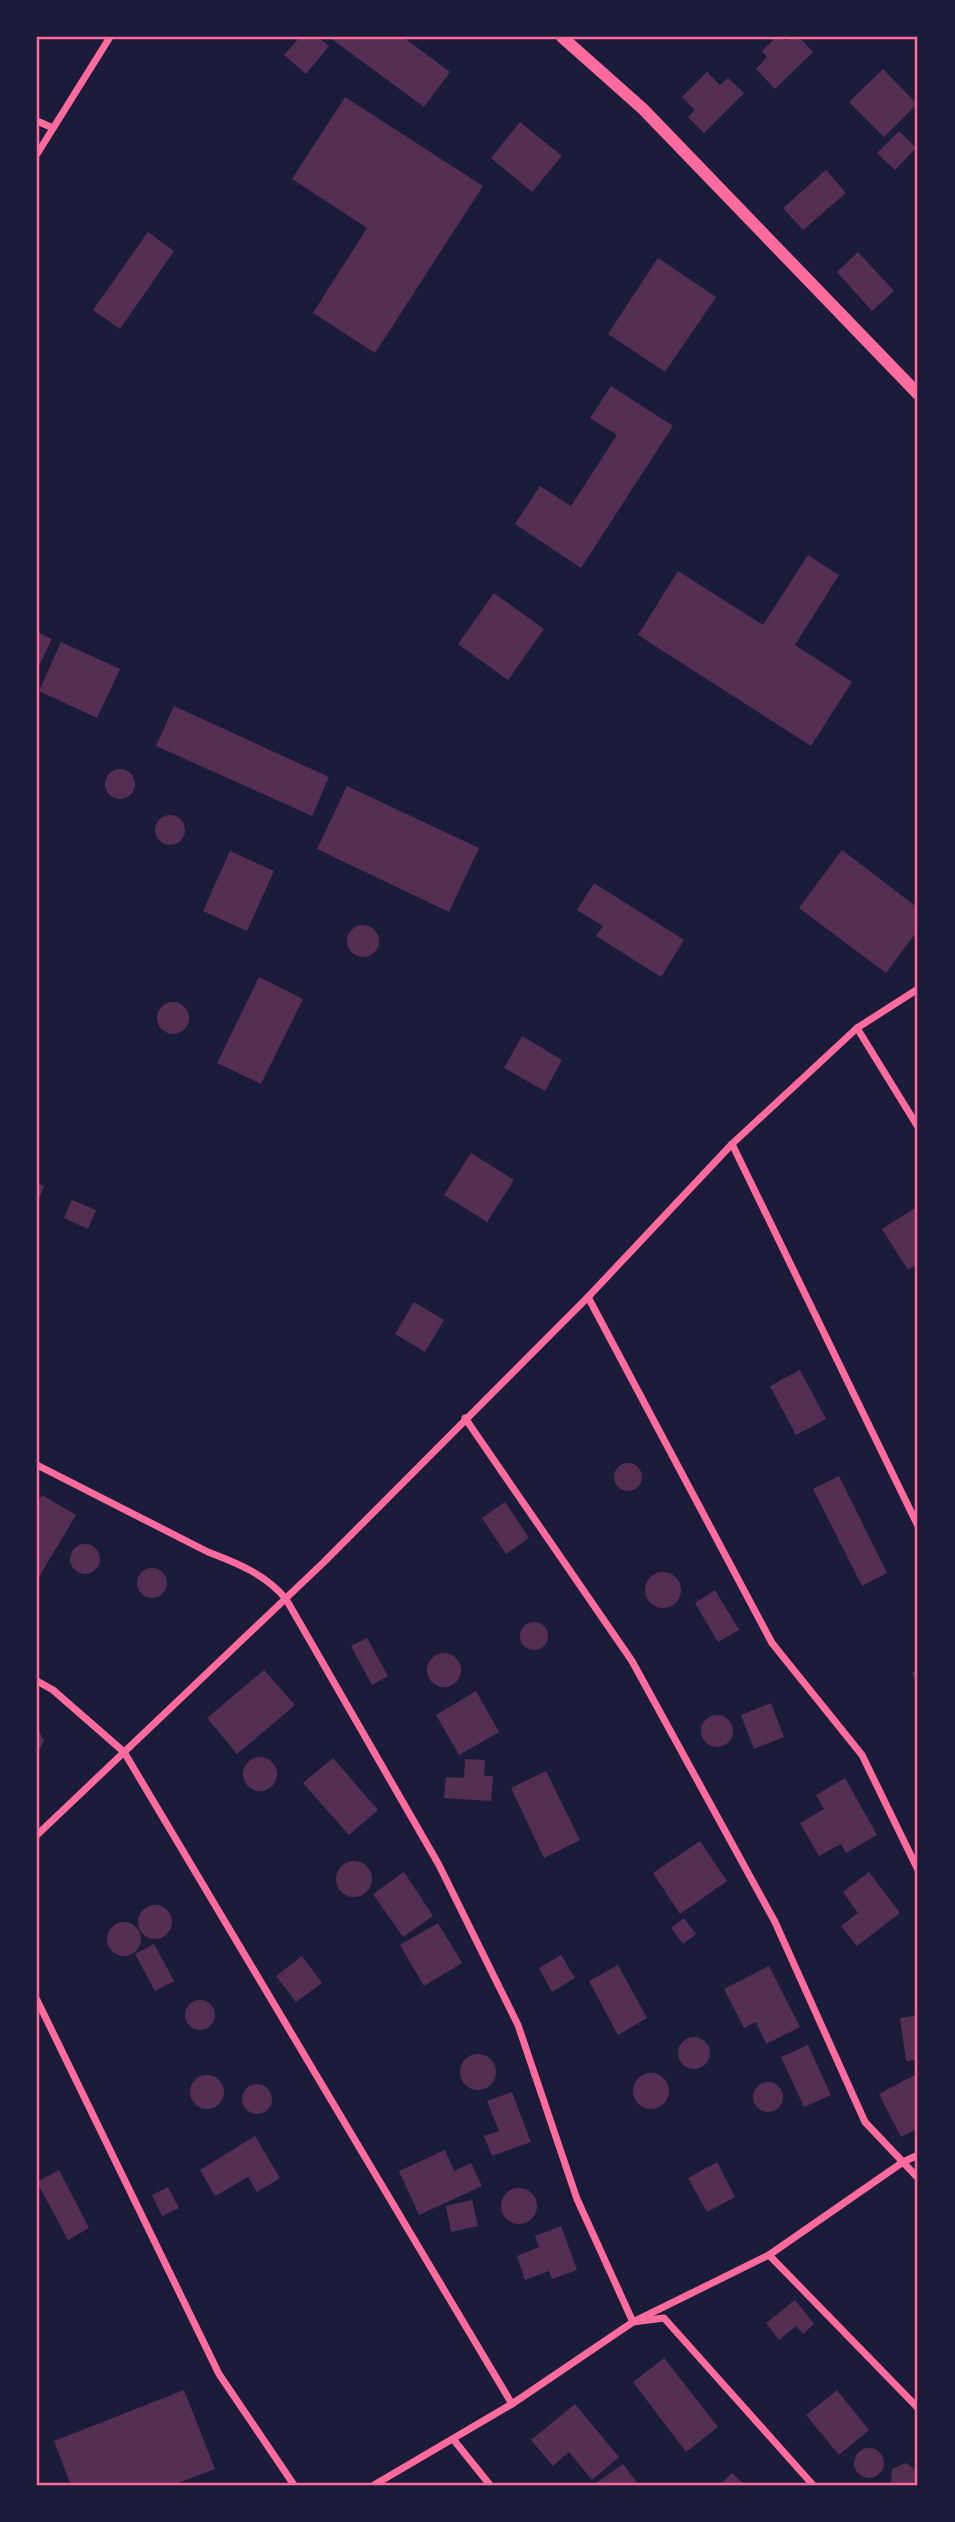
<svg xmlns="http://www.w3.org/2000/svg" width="955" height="2522" viewBox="0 0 955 2522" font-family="Lato,sans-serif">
<rect width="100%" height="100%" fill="#1b1b3a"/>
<!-- building -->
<g fill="#542f53">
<path d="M300,37H318L329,46L306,74L284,55Z"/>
<path d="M329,37H403L450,72L424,107Z"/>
<path d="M776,37L786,40L799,37L813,52L775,89L756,69L767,57L762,51Z"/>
<path d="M883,69L917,104L884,137L849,102Z"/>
<path d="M707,72L720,85L728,78L744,93L704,133L688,117L695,110L682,97Z"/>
<path d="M345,97L483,186L375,353L313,313L367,228L292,179Z"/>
<path d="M520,122L562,156L532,192L491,158Z"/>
<path d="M899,131L916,148L895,170L877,153Z"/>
<path d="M826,170L846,193L803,230L783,208Z"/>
<path d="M148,232L174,251L120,329L93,310Z"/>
<path d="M858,252L894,291L872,311L837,272Z"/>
<path d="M658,258L716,297L665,372L608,334Z"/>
<path d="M611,386L673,426L581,568L515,524L540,486L571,506L617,435L590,418Z"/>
<path d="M808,555L839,575L795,645L852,682L811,746L638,635L678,571L763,625Z"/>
<path d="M494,593L544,629L508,680L458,644Z"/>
<path d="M37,632L52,639L37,670Z"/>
<path d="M61,642L120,669L97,718L39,691Z"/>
<path d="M174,706L329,777L312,816L156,746Z"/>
<circle cx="120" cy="784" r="15"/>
<path d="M347,786L479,848L449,912L317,849Z"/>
<circle cx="170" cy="830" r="15"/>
<path d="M842,850L918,908V930L886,973L799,908Z"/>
<path d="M230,851L274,871L247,931L203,911Z"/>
<path d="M594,883L684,940L661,977L596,936L603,926L577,910Z"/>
<circle cx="363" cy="941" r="16"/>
<path d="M259,977L303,999L261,1084L217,1063Z"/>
<circle cx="173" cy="1018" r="16"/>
<path d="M522,1036L562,1060L545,1091L504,1068Z"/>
<path d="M471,1153L514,1180L487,1222L444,1195Z"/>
<path d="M37,1183L44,1186L37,1204Z"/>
<path d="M72,1200L96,1210L88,1229L64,1218Z"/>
<path d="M915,1208L918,1212V1264L908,1270L882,1229Z"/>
<path d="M414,1302L444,1320L425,1352L395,1334Z"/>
<path d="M800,1370L826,1419L796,1435L770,1386Z"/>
<circle cx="628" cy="1477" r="14"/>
<path d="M839,1476L887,1573L862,1586L813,1489Z"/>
<path d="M42,1495L76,1515L37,1580V1503Z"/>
<path d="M505,1502L529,1538L506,1554L482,1518Z"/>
<circle cx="85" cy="1559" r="15"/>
<circle cx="152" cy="1583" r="15"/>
<circle cx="663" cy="1590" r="18"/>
<path d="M715,1590L739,1630L718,1642L695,1603Z"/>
<circle cx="534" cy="1636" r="14"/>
<path d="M367,1638L388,1676L372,1685L351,1646Z"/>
<circle cx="444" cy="1670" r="17"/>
<path d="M264,1670L295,1705L237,1754L207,1718Z"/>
<path d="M918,1670V1685L912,1673Z"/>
<path d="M476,1691L499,1732L459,1755L436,1715Z"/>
<path d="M771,1703L784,1737L754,1749L741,1715Z"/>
<circle cx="717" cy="1731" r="16"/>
<path d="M37,1727L44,1741L37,1755Z"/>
<circle cx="260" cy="1774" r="17"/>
<path d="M333,1758L378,1810L349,1835L303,1783Z"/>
<path d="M465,1759L485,1760L484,1776H493L491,1801L444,1798L446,1777L464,1778Z"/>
<path d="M546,1771L580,1840L544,1858L511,1788Z"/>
<path d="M845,1778L877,1835L846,1853L841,1844L819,1856L800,1823L824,1809L816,1795Z"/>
<path d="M700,1841L727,1881L680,1914L653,1873Z"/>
<circle cx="354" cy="1879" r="18"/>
<path d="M404,1872L433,1916L403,1937L373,1894Z"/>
<path d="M869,1872L900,1913L857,1946L841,1926L858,1913L843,1892Z"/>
<circle cx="155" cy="1922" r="17"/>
<path d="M684,1918L696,1934L683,1944L671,1928Z"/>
<circle cx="124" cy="1939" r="17"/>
<path d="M438,1923L462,1963L424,1986L400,1945Z"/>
<path d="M154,1944L174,1981L155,1991L135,1954Z"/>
<path d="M561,1955L575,1978L552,1992L539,1968Z"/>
<path d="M302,1956L322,1983L296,2002L276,1976Z"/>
<path d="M618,1965L647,2018L618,2035L589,1981Z"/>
<path d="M769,1966L800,2027L766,2044L756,2022L744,2028L724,1989Z"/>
<circle cx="200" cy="2015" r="15"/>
<path d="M918,2015V2060L906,2061L900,2018Z"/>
<circle cx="694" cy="2053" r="16"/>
<path d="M808,2045L831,2095L804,2107L781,2057Z"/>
<circle cx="478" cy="2072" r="18"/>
<path d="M918,2073V2128L901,2137L879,2094Z"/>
<circle cx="651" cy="2091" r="18"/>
<circle cx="207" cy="2092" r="17"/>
<circle cx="768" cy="2097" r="15"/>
<circle cx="257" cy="2099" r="15"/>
<path d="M512,2092L531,2142L492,2156L484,2136L499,2131L487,2101Z"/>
<path d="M255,2136L280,2178L257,2192L248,2177L215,2196L200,2170Z"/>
<path d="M445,2150L454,2171L471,2163L482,2186L419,2215L399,2171Z"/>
<path d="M717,2162L735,2197L707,2212L688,2178Z"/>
<path d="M59,2170L89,2228L68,2240L37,2182Z"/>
<path d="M168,2187L179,2208L162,2216L152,2195Z"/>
<circle cx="519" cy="2206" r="18"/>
<path d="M472,2200L478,2226L451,2232L446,2206Z"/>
<path d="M561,2226L577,2270L552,2279L549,2271L525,2280L517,2256L539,2247L535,2236Z"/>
<path d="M795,2300L814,2324L803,2334L796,2326L779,2340L766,2323Z"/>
<path d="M664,2358L718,2427L686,2452L633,2382Z"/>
<path d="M184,2390L215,2469L173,2485H71L54,2441Z"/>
<path d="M837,2390L869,2430L839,2455L806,2415Z"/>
<path d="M575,2404L619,2457L592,2480L569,2452L553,2466L531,2440Z"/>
<circle cx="869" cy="2463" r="15"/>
<path d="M906,2463L917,2471V2485H891L892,2469Z"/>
<path d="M623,2464L639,2485H593Z"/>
<path d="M732,2473L745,2485H720Z"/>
</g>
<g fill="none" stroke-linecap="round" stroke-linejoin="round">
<!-- minor -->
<g stroke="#ff6b9d" stroke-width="7">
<path d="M37,121L53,128"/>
<path d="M37,154L110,37"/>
<path d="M857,1028L918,1127"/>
<path d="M732,1144L918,1526"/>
<path d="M588,1297L772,1643L862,1755L918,1870"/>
<path d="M465,1418L632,1661L775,1922L865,2122L918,2178"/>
<path d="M37,1465L208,1552C237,1563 265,1574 286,1599L439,1865L518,2025L577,2199L633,2322L664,2318L813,2485"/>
<path d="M37,1681L53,1690L124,1752L512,2404"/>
<path d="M37,1835L324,1562L588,1297L732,1144L857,1028L918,989"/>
<path d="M37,2000L219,2374L294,2485"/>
<path d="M769,2255L918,2408"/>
<path d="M453,2439L490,2485"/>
<path d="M374,2485L512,2404L633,2322L769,2255L903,2162L918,2155"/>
</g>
<!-- tertiary -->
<path stroke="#ff6b9d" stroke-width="12" d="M562,37L643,109L918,394"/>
</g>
<!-- border -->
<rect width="955" height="2522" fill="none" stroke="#1b1b3a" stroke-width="77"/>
<rect x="38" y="38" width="878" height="2446" fill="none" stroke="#ff6b9d" stroke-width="2.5"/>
</svg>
